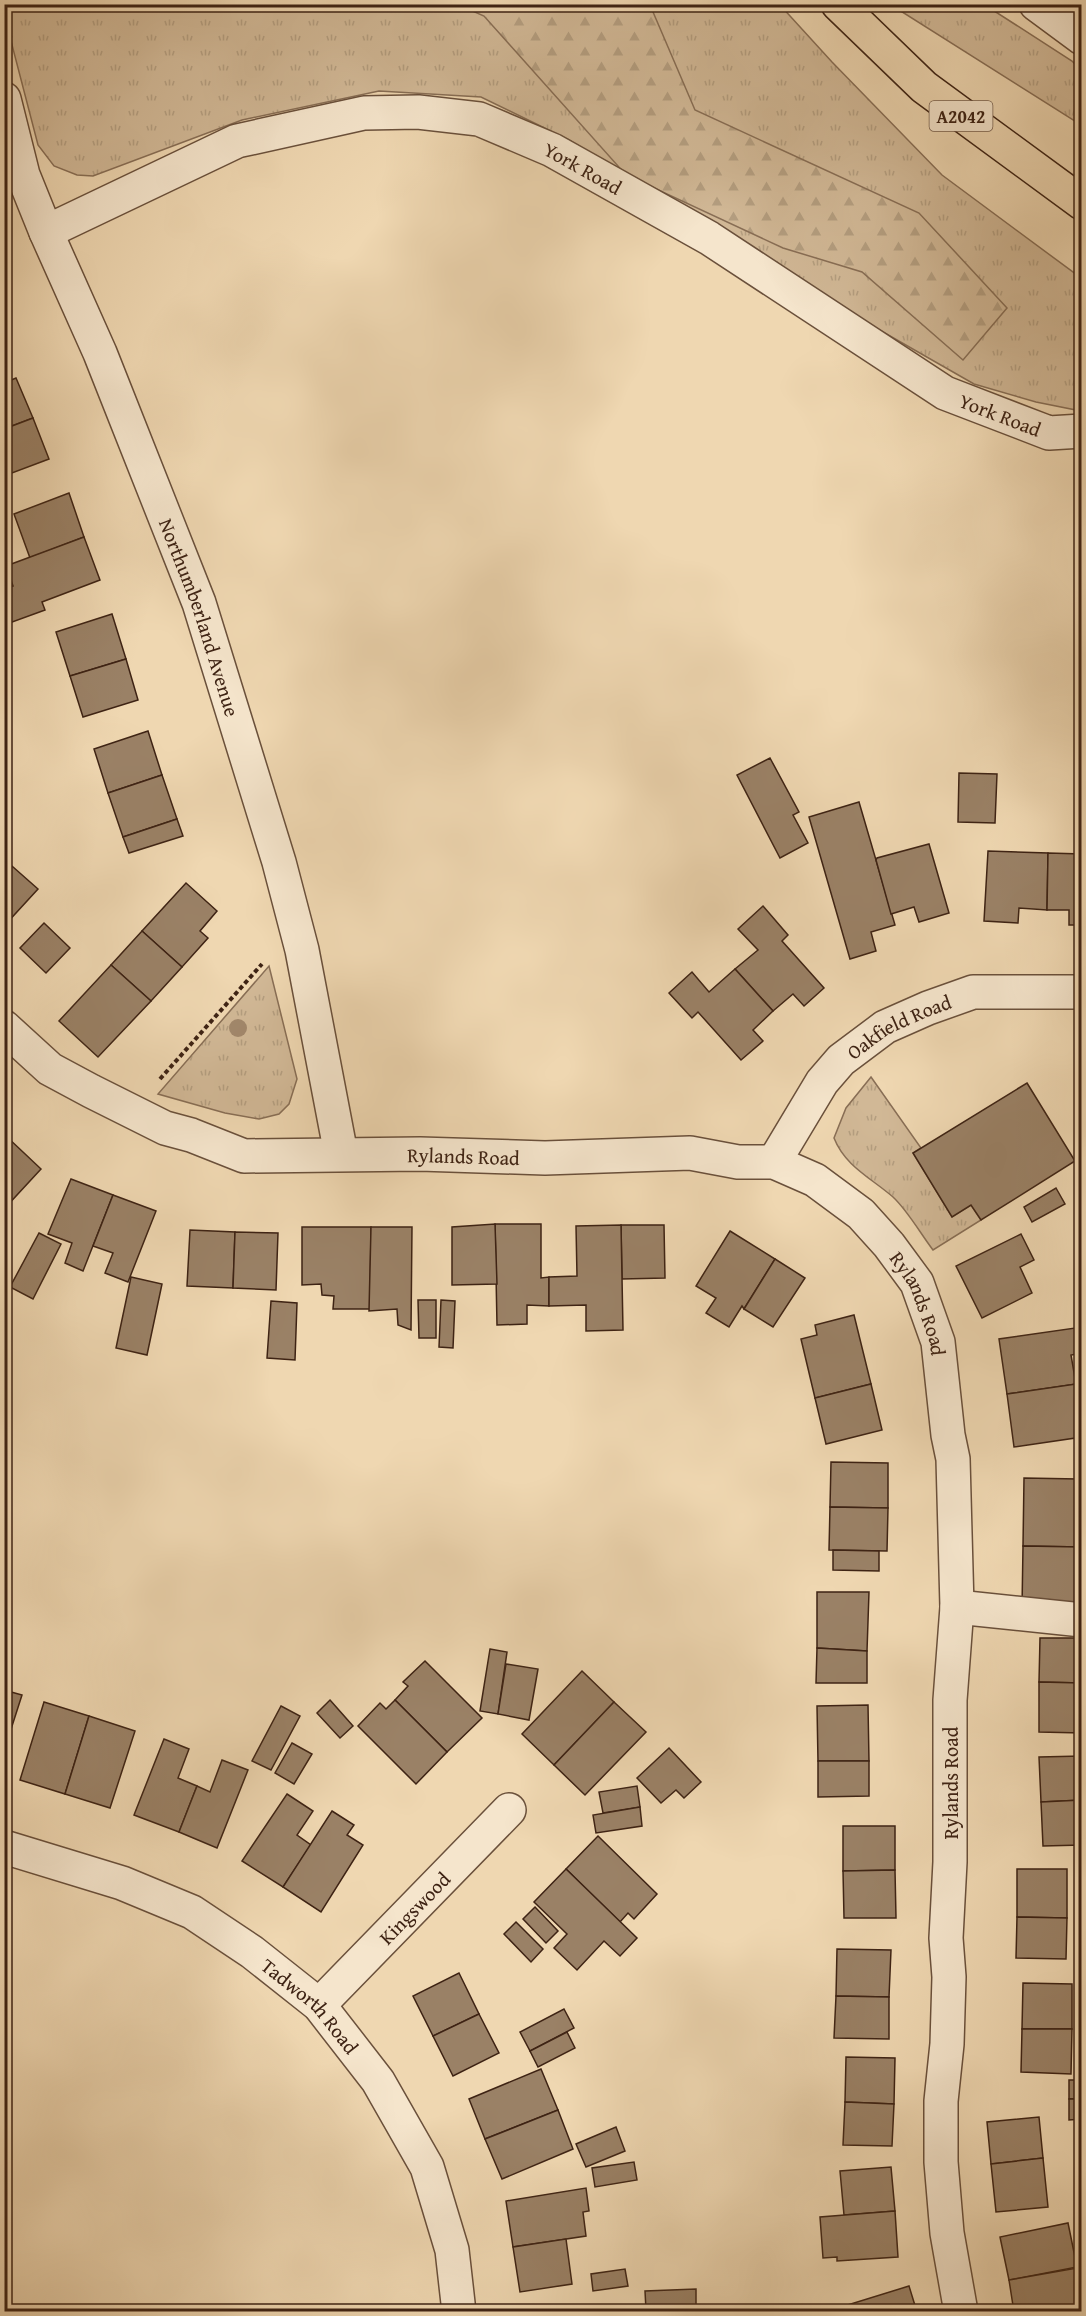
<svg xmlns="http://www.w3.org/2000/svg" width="1086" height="2316" viewBox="0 0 1086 2316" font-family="'Gentium Book Plus',serif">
<defs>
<pattern id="grass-tufts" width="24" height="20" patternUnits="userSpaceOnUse" patternTransform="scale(1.5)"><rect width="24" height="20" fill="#d1b896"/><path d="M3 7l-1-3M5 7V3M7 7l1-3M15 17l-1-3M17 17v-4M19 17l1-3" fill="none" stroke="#b49e80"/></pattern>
<pattern id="forest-firs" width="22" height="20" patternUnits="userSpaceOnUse" patternTransform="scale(1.5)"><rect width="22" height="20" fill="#d1b896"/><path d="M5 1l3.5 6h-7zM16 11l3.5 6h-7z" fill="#b49e80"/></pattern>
</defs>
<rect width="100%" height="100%" fill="#efd7b1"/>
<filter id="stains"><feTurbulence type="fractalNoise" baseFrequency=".00333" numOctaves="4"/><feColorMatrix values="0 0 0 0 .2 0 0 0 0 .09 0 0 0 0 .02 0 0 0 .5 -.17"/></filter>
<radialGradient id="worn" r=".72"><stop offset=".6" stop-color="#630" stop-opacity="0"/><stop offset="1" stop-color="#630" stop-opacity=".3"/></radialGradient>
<!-- grass -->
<g fill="url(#grass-tufts)" stroke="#886e55" stroke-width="1.5">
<path d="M4,5H780L832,62L942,175L1081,278V411L1036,402L974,384L834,304L569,140L481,97L379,91L242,120L93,176L77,175L54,166L38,145L5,18Z"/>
<path d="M897,5H985L1072,61L1081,70V125L899,10Z"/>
<path d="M269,966L297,1079L289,1104L279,1114L259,1119L225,1113L158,1094Z"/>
<path d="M871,1077L921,1148L913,1153L952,1217L971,1205L981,1220L933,1250C920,1233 908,1211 893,1197C871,1178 845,1166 834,1138L846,1108Z"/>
</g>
<!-- forest -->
<path fill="url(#forest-firs)" stroke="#886e55" stroke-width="1.5" d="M459,5H650L695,110L919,213L1007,308L963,360L862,272L783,248L626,175L484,16Z"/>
<!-- building -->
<g fill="#9a8166" stroke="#3e2314" stroke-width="1.5">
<path d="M16,378L33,418L4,429V383Z"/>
<path d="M33,418L49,459L4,476V429Z"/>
<path d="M69,493L84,537L30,558L14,514Z"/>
<path d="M84,537L100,580L42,602L45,610L4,625V589L13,586L6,566Z"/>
<path d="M112,614L126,659L70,676L56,632Z"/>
<path d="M126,659L138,700L83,717L70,676Z"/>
<path d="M148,731L162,775L108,793L94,749Z"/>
<path d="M770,758L799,812L793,815L808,843L780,858L737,775Z"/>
<path d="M959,773L997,774L995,823L958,822Z"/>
<path d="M162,775L177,819L123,837L108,793Z"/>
<path d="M859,802L895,925L871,932L876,951L850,959L809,817Z"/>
<path d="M177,819L183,836L129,853L123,837Z"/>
<path d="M929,844L949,913L919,922L914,907L891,914L876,860L877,858Z"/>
<path d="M988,851L1048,853L1047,910L1019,908L1018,923L984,921Z"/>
<path d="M1048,853L1082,854V925H1069V910H1047Z"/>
<path d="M4,859L38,889L4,926Z"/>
<path d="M186,883L217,911L200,931L208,938L182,967L142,931Z"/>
<path d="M763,906L788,935L782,941L824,988L804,1006L793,994L773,1011L735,969L758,950L738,929Z"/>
<path d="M44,923L70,948L46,973L20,948Z"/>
<path d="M142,931L182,967L151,1001L111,965Z"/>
<path d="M111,965L151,1001L98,1057L59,1021Z"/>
<path d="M735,969L773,1011L753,1030L763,1041L741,1060L698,1012L692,1018L669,993L692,972L709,992Z"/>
<path d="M1081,1059H1082V1128H1079Z"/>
<path d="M1027,1083L1075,1161L981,1220L971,1205L952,1217L913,1153Z"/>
<path d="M6,1136L41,1169L4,1209V1138Z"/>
<path d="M71,1179L113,1195L83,1271L65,1263L72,1243L48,1234Z"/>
<path d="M1056,1188L1065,1204L1032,1222L1024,1207Z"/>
<path d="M113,1195L156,1211L128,1282L105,1273L113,1253L93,1246Z"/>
<path d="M495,1224H541V1278L549,1277V1306L527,1305V1324L497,1325Z"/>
<path d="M495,1224L497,1284L452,1285V1227Z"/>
<path d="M621,1225H664L665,1278L622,1279Z"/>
<path d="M621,1225L623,1330L586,1331V1305L549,1306V1277L577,1276L576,1226Z"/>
<path d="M302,1227H371L370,1309H333L334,1296L322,1295L321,1284L302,1285Z"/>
<path d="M371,1227H412L411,1330L398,1325L397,1309L369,1311Z"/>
<path d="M190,1230L235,1232L233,1288L187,1286Z"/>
<path d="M730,1231L775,1259L744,1309L742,1306L729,1327L706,1313L716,1298L696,1286Z"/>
<path d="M235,1232L278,1233L276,1290L233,1288Z"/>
<path d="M39,1233L61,1244L33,1299L10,1287Z"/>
<path d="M1021,1234L1034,1260L1020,1267L1032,1293L982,1318L956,1266Z"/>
<path d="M775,1259L805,1278L773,1327L744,1309Z"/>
<path d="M131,1277L162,1284L147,1355L116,1348Z"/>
<path d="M418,1300H436V1338H419Z"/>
<path d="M441,1300L455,1301L453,1348L439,1347Z"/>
<path d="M271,1301L297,1303L295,1360L267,1358Z"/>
<path d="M854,1315L871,1384L815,1398L801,1339L817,1335L815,1325Z"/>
<path d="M1082,1327V1353L1071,1355L1076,1384L1007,1394L999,1339Z"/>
<path d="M871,1384L882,1430L826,1444L815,1398Z"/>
<path d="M1076,1384L1082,1419V1437L1014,1447L1007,1394Z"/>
<path d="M831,1462L888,1463V1508L830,1507Z"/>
<path d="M1024,1478L1078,1479L1077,1493H1082V1547L1023,1546Z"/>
<path d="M830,1507L888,1508L887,1551L829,1550Z"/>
<path d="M1023,1546L1082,1547V1609L1022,1608Z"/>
<path d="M833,1550L879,1551V1571L833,1570Z"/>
<path d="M817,1592H869L867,1651L817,1648Z"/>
<path d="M1040,1638H1082V1683L1039,1682Z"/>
<path d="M817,1648L867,1651V1683H816Z"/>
<path d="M490,1649L507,1652L498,1714L480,1711Z"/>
<path d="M425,1661L482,1718L447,1752L395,1700L408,1686L403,1682Z"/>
<path d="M506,1664L538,1669L529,1720L498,1714Z"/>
<path d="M582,1671L614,1702L554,1765L522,1734Z"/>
<path d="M1039,1682L1082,1683V1733L1039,1732Z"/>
<path d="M4,1690L22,1695L4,1751Z"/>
<path d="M330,1700L353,1726L340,1738L317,1713Z"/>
<path d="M395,1700L447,1752L416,1784L358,1726L380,1703L386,1709Z"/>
<path d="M44,1702L89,1716L65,1794L20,1780Z"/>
<path d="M614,1702L646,1732L585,1795L554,1765Z"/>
<path d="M868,1705L869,1761H818L817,1706Z"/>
<path d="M281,1706L300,1716L271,1770L252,1761Z"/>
<path d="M89,1716L135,1731L110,1808L65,1794Z"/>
<path d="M164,1739L189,1749L178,1778L197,1786L179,1832L134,1815Z"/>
<path d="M292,1743L312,1754L294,1784L275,1773Z"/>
<path d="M669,1748L701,1782L684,1798L676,1790L661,1803L637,1778Z"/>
<path d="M1082,1756V1800L1041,1802L1039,1757Z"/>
<path d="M222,1760L248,1770L217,1848L179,1832L197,1786L210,1792Z"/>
<path d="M818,1761H869V1796L818,1797Z"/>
<path d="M637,1786L640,1807L603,1813L599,1792Z"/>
<path d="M287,1794L313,1811L297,1835L311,1845L283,1887L242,1861Z"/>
<path d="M1082,1800V1845L1043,1846L1041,1802Z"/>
<path d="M640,1807L642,1826L596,1833L593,1815Z"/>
<path d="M332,1811L354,1825L347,1835L363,1845L321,1912L283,1887Z"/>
<path d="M843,1826H895V1870L843,1871Z"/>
<path d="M598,1836L657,1894L634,1919L628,1913L620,1922L566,1869Z"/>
<path d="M566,1869L637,1938L620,1956L604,1941L577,1970L554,1948L567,1934L534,1902Z"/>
<path d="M1017,1869H1067V1918L1017,1917Z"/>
<path d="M895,1870L896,1918H844L843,1871Z"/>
<path d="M535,1907L558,1931L546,1943L523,1919Z"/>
<path d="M1017,1917L1067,1918L1066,1959L1016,1958Z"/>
<path d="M516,1922L543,1949L531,1962L504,1934Z"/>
<path d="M837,1949L891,1950L889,1997L836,1996Z"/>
<path d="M459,1973L479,2014L433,2036L413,1996Z"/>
<path d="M1023,1983L1072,1984V2029H1022Z"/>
<path d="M836,1996L889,1997V2039L834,2038Z"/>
<path d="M564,2009L574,2028L530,2051L520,2032Z"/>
<path d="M479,2014L499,2053L453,2076L433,2036Z"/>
<path d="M1022,2029H1072L1071,2074L1021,2072Z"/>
<path d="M567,2032L575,2048L538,2067L530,2051Z"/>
<path d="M846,2057L895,2058L894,2104L845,2102Z"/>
<path d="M541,2069L558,2110L485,2139L469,2099Z"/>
<rect x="1069" y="2080" width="13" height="19"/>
<path d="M1069,2099H1082V2119L1069,2120Z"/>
<path d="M845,2102L894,2104L892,2146L843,2145Z"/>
<path d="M558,2110L573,2149L502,2179L485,2139Z"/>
<path d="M1039,2117L1043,2158L991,2164L987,2122Z"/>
<path d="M616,2127L625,2151L586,2167L576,2144Z"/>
<path d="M1043,2158L1048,2207L996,2212L991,2164Z"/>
<path d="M634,2162L637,2180L595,2187L592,2168Z"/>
<path d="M891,2167L895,2211L844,2215L840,2171Z"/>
<path d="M586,2188L589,2211L583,2212L586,2236L513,2247L506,2201Z"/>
<path d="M895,2211L898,2257L837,2261V2257L823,2258L820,2217Z"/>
<path d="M1068,2223L1077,2267L1009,2280L1000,2237Z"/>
<path d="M566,2239L572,2284L520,2292L513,2247Z"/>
<path d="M1077,2268L1082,2295V2309L1070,2312H1014L1009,2280Z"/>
<path d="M625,2269L628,2286L593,2291L591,2274Z"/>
<path d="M909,2286L917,2312H842L841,2307Z"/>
<path d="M696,2289V2311L646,2310L645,2291Z"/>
</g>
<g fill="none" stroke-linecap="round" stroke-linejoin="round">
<!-- minor casing -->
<g stroke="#6a503b" stroke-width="36">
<g id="minor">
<path d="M1036,4L1082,38"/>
<path id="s1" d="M4,99L23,175L46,232L100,353L199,603L279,862L302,950L341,1154"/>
<path id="s2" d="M46,232L237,141L364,113L418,112L479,119L552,150L709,238L945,393L1049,433L1082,431"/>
<path id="s3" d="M4,1027L50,1069L91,1091L165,1128L191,1135L244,1156L420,1154L545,1158L690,1153L738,1162H774L815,1180L861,1214L889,1245L917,1283L938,1342L948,1435L953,1459L957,1607L950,1700V1862L946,1938L949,1977L947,2044L941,2101V2162L947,2233L961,2312"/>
<path id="s4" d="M774,1162L822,1082L841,1060L885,1027L928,1008L973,992H1082"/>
<path d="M957,1607L1082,1620"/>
<path id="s5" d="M4,1847L122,1883L192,1912L252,1952L319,2005L378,2081L427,2167L452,2250L459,2312"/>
<path id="s6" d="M319,2005L509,1810"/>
</g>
</g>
<!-- major casing -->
<g stroke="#3e2314" stroke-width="36">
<path id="major" d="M838,4L924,87L1082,203"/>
</g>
<!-- path -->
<path stroke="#3e2314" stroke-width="4" stroke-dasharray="4.5 3" stroke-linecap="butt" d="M160,1079L262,964"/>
<!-- minor -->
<use href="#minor" stroke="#f5e5cc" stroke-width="33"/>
<!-- major -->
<use href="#major" stroke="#efd7b1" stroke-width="33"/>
</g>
<!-- trees -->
<circle fill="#a2886c" cx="238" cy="1028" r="9"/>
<g text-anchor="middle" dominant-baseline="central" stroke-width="6" stroke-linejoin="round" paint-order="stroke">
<!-- shield labels -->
<rect fill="#f5e5cc" stroke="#755d4b" stroke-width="1.5" x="929.5" y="101" width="63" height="30" rx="4.5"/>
<g font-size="18" font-weight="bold" fill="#3e2314">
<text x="961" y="116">A2042</text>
</g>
<!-- street labels -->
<g font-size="20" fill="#3e2314" stroke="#f5e5cc">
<text stroke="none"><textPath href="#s2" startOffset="572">York Road</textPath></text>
<text stroke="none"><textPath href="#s2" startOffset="1058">York Road</textPath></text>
<text stroke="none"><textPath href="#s1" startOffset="555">Northumberland Avenue</textPath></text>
<text stroke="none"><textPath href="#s4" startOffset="190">Oakfield Road</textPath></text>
<text stroke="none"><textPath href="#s3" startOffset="495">Rylands Road</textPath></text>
<text stroke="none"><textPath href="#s3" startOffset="1017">Rylands Road</textPath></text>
<text transform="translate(950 1783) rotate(-90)">Rylands Road</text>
<text stroke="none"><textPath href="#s6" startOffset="136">Kingswood</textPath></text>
<text stroke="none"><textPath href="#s5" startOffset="351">Tadworth Road</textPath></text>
</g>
</g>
<!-- margin -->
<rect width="1086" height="2316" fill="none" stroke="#efd7b1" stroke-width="24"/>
<rect x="6" y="6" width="1074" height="2304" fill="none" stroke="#3e2314" stroke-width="3"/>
<rect x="12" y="12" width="1062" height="2292" fill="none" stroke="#3e2314" stroke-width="1.5"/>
<rect width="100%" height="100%" filter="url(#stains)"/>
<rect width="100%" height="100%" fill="url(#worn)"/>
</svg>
